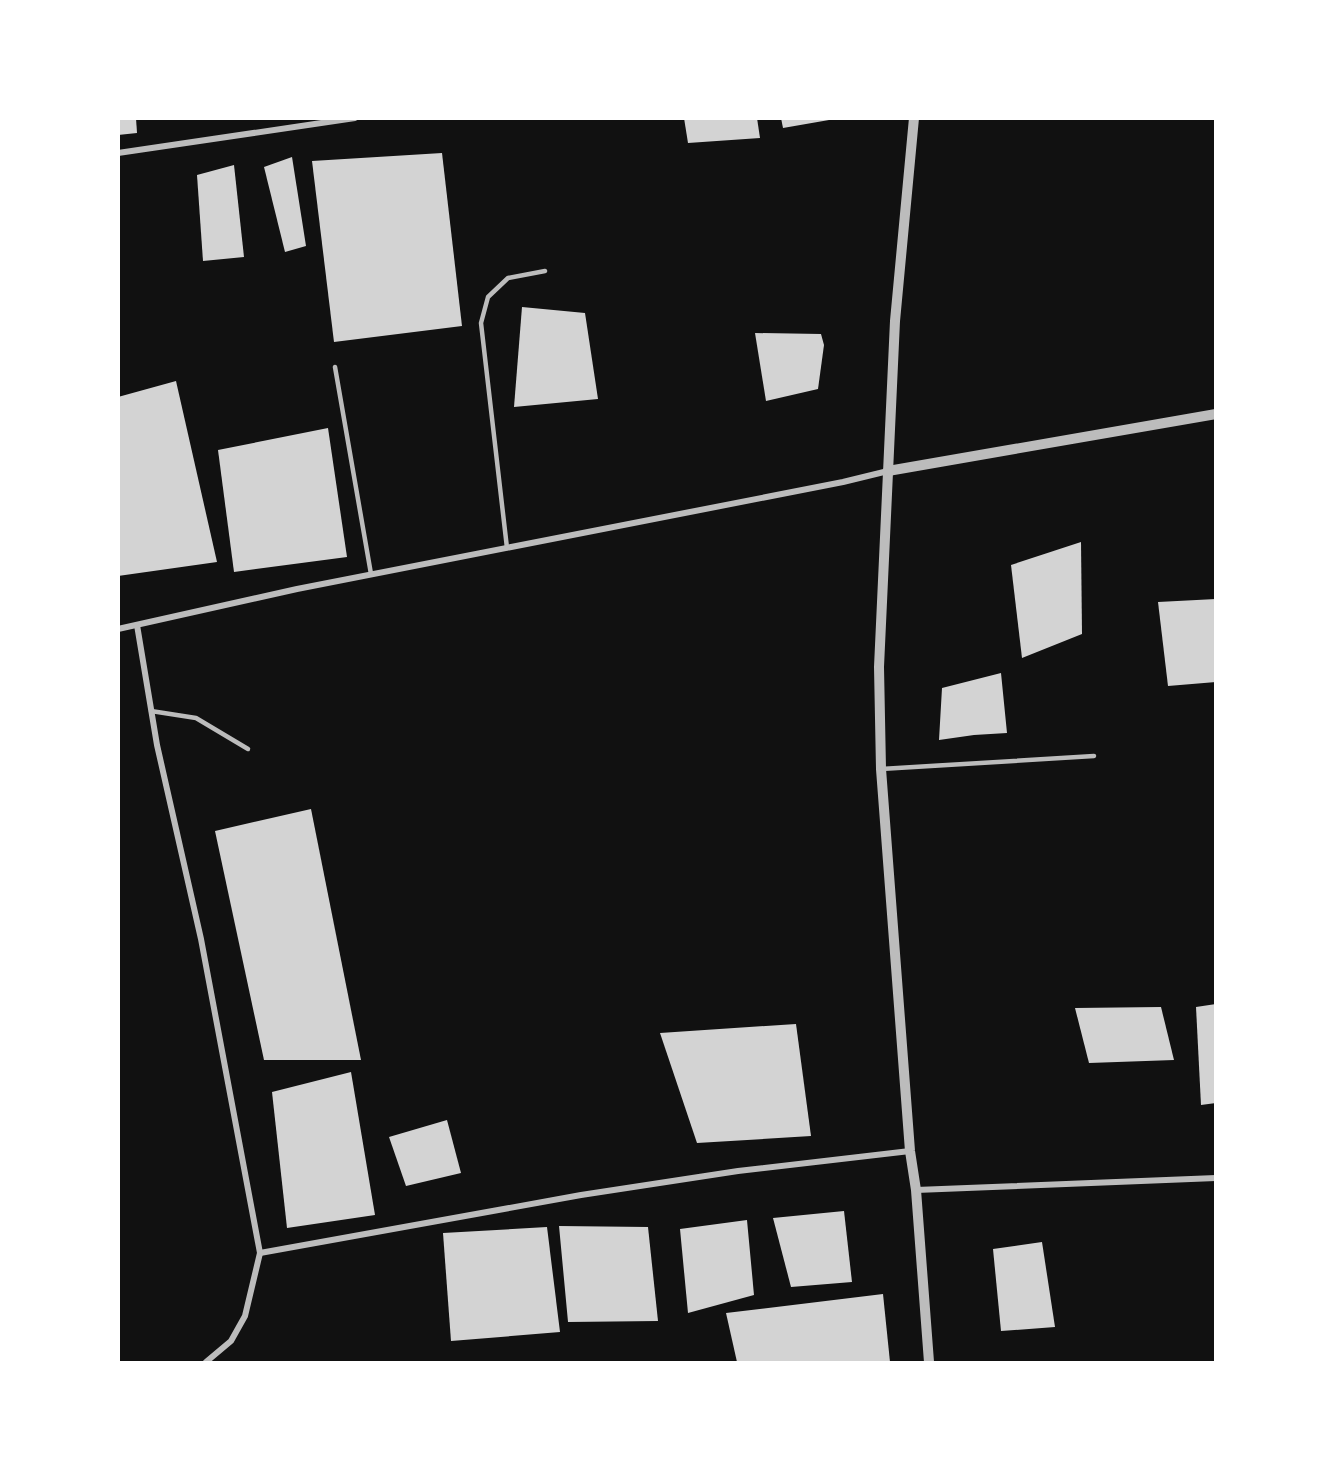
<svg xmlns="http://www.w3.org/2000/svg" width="1334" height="1481" viewBox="0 0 1334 1481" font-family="Quicksand,sans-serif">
<rect width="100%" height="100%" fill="#111"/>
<!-- building -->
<g fill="#d3d3d3">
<path d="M118,118H136L137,133L118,135Z"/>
<path d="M684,118H757L760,138L688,143Z"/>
<path d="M781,118H829V120L783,128Z"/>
<path d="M442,153L462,326L334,342L312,161Z"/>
<path d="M292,157L306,246L285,252L264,167Z"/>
<path d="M234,165L244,257L203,261L197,175Z"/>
<path d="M522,307L585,313L598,399L514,407Z"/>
<path d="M755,333L821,334L824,345L818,389L766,401Z"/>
<path d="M176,381L217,562L118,576V397Z"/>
<path d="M328,428L347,557L234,572L218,450Z"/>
<path d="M1081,542L1082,634L1022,658L1011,565Z"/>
<path d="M1216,599V682L1168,686L1158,602Z"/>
<path d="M1001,673L1007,733L974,735L939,740L942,688Z"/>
<path d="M311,809L361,1060H264L215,831Z"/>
<path d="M1216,1004V1103L1201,1105L1196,1007Z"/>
<path d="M1161,1007L1174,1060L1089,1063L1075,1008Z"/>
<path d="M796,1024L811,1136L697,1143L660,1033Z"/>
<path d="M351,1072L375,1215L287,1228L272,1092Z"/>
<path d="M447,1120L461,1173L406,1186L389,1137Z"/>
<path d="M844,1211L852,1282L791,1287L773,1218Z"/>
<path d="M747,1220L754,1295L688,1313L680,1229Z"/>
<path d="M559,1226L648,1227L658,1321L568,1322Z"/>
<path d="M547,1227L560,1332L451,1341L443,1233Z"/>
<path d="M1042,1242L1055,1327L1001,1331L993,1249Z"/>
<path d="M883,1294L890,1362H737L726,1313Z"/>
</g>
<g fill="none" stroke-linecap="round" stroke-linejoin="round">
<!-- service -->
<g stroke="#bcbcbc" stroke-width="4.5">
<path d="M335,367L371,574"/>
<path d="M507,548L481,323L488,297L508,278L545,271"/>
<path d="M151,711L196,718L248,749"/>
<path d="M881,769L1094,756"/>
</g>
<!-- minor -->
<g stroke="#bcbcbc" stroke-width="6">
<path d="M118,153L355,118"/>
<path d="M137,625L157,745L201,939L260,1253L245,1316L231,1341L206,1362"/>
<path d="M118,629L297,589L843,482L888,471"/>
<path d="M916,1190L1216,1178"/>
<path d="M260,1253L581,1195L738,1171L910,1151"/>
</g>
<!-- tertiary -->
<g stroke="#bcbcbc" stroke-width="10">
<path d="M914,118L895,321L879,667L881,769L910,1151L916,1190L929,1362"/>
<path d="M888,471L1216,414"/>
</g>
</g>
<!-- border -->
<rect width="1334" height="1481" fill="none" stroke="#ffffff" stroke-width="240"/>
</svg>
